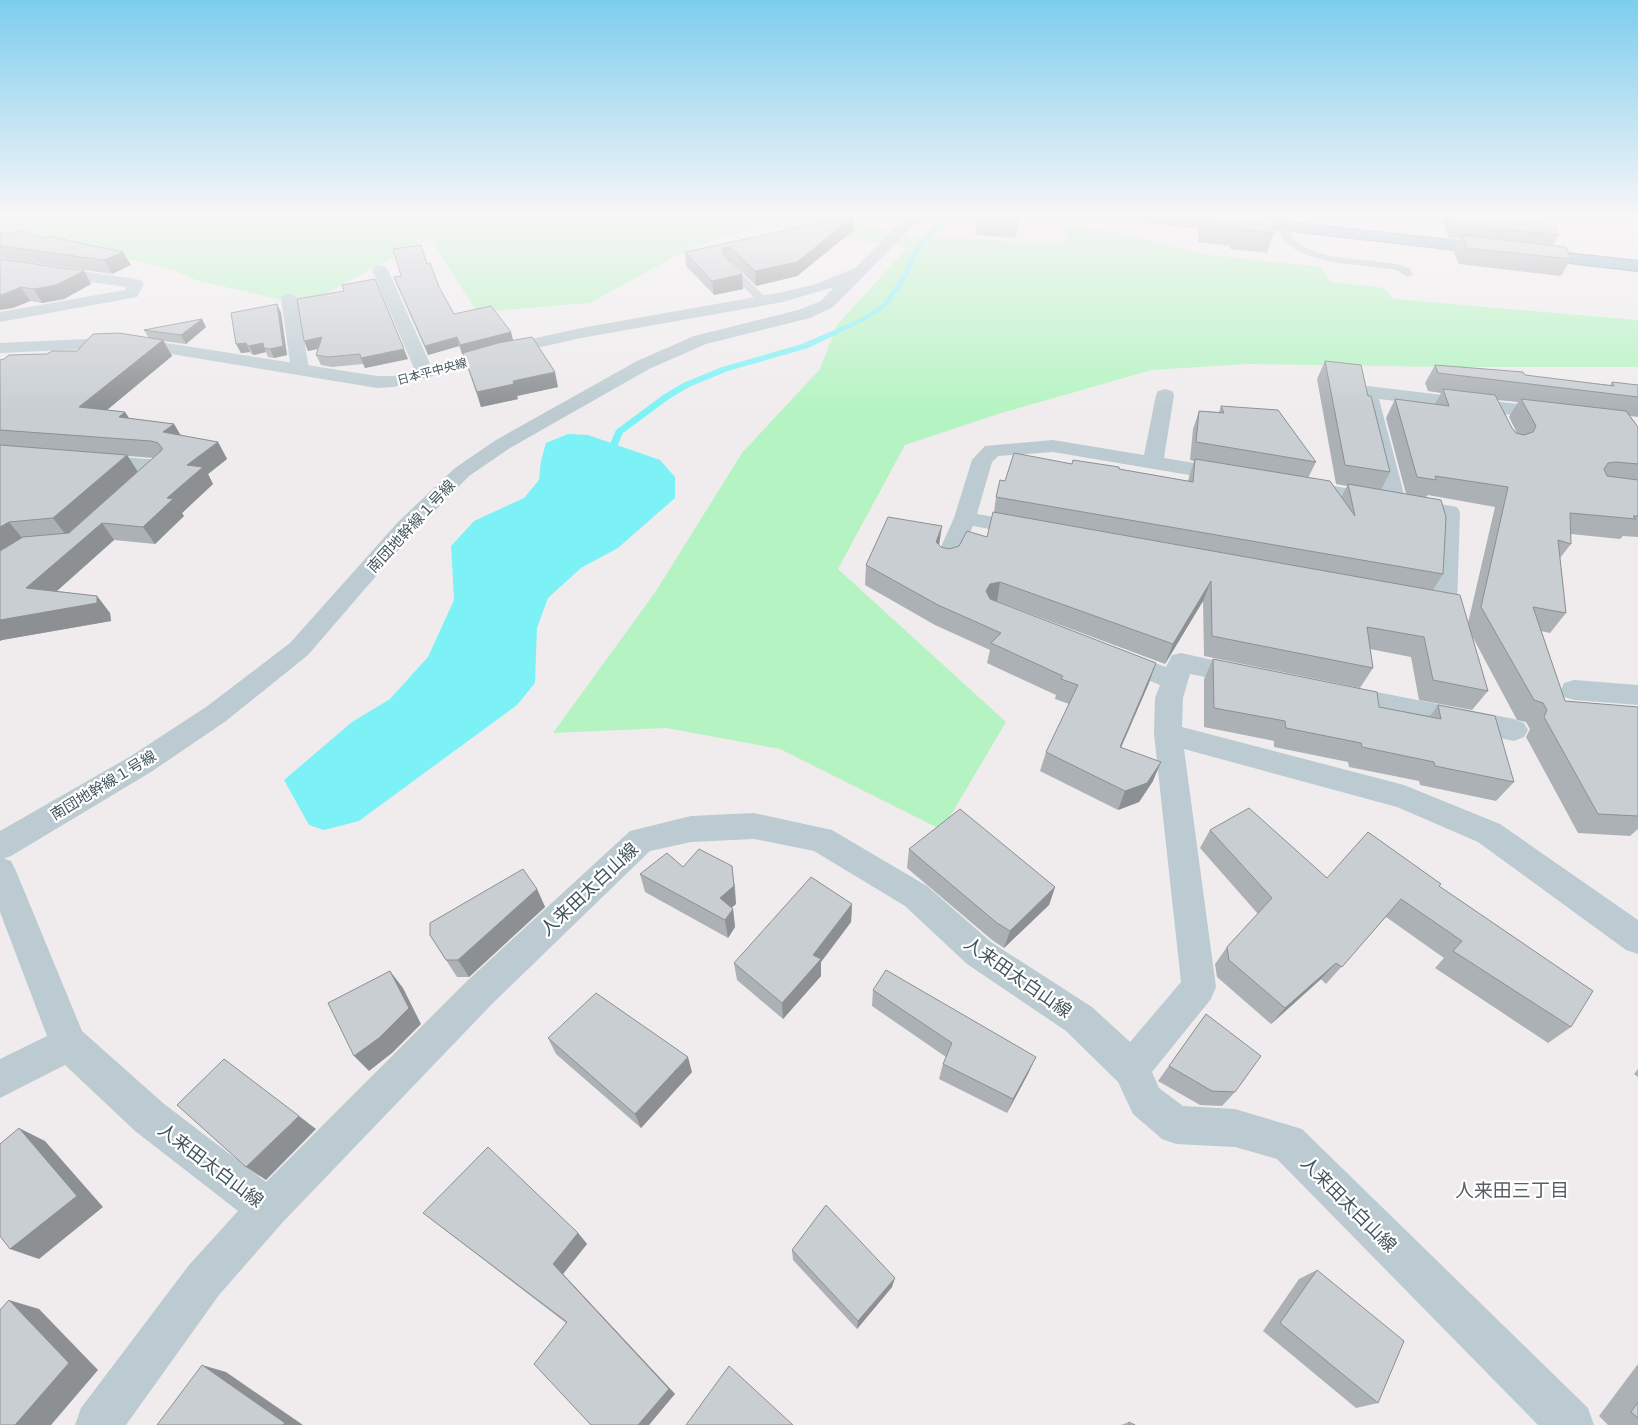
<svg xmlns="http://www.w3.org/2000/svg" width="1638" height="1425" viewBox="0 0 1638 1425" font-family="Quicksand,'Noto Sans JP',sans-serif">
<rect width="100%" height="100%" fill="#f0eced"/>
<!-- green -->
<path fill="#b5f4c2" d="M0,214H819L912,237L1065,243L1067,226L1124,234L1202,254L1321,267L1330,282L1384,288L1393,299L1638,320V367H1445L1246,364L1152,370L998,414L905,445L838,569L1006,722L942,830L780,749L666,728L553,733L656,591L742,453L820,369L837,325L907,248L762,225L694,246L590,303L477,312L430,238L304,305L196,280L173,270L64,242L0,234Z"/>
<!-- water -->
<path fill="#7df2f6" d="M568,434L588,435L660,460L675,477V498L618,548L581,568L548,598L537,628L535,683L517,705L359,821L324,830L309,825L284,780L352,722L390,699L428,657L454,600L451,546L474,521L524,498L539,480L541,461L546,443Z"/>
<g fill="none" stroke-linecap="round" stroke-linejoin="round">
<!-- stream -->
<path fill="#7df2f6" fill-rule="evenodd" d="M951,214H957L925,241L915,258L909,275L886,307L866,320L808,348L728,371L689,387L669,399L623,433L612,458L611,460H605L604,458L616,430L663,395L683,383L722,367L802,344L862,318L882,305L903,275L909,258L921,239Z"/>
<!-- trunk casing -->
<g stroke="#6a96ae" stroke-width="2">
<path id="trunk" d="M1173,214H1215L1638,261V271L1180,218Z"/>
</g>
<!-- service -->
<g fill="#bbcbd1" fill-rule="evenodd">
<path d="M1284,222L1289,225L1293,239C1322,263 1366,257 1400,265L1409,268L1413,274L1408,277C1403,275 1401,271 1395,270C1365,263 1282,267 1279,225Z"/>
<path d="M728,262L731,263L767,299L768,301L767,303H759L725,267V263Z"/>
</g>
<!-- minor -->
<g fill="#bbcbd1" fill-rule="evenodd">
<path d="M0,259L136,279L142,281L144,284L137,297L0,322V312L125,290L126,287L0,269Z"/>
<path d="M380,265L385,267L388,270L434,373L431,377L425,378L419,377L416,373L372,270L375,267Z"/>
<path d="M289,294L295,296L297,299L309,369L306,373L300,374L294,373L291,369L281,299L283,296Z"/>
<path d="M1368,386L1552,408L1559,410L1562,414L1559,418L1552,420L1379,399L1405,498L1457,507L1460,512L1457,605L1454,611L1445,613L973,526L955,565L947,567L939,565L935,560L954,518L972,460L985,446L1053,440L1144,455L1156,395L1158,391L1165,389L1172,391L1174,395L1164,458L1382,494L1359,392L1361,388ZM1053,452L1438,517L1433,595L977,514L992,462L998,456Z"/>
<path d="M97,455L161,460L168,462L171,466C163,478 151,489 137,485L133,481L143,471L90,465L87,461L90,457Z"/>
<path d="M1119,650L1166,667L1172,655L1181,653L1254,669L1258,676L1254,683L1245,685L1190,674L1183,698L1182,727L1404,785L1500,824L1638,920V954L1626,950L1478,842L1397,807L1184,749L1216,987L1211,999L1152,1072L1159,1088L1183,1106L1235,1109L1302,1129L1588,1408L1594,1425H1538L1277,1159L1235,1147L1176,1144L1162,1139L1133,1114L1118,1082L1066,1031L967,964L905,906L814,851L754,839L691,842L650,851L491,1005L282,1223L219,1295L126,1425H75L81,1408L189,1265L238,1211L135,1131L65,1065L0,1098V1059L47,1036L0,912V857L11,861L16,871L82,1031L163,1103L266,1182L467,981L630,831L691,816L754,813L832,830L927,886L991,942L1092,1007L1130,1042L1181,982L1154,734L1155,698L1160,685L1110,665L1106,659L1110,653Z"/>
<path d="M1574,680L1638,685V705L1574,700L1564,697L1561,690L1564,683Z"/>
<path d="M1341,685L1514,719L1524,723L1528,730L1524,737L1514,741L1331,702L1327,695L1331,688Z"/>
</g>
<!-- tertiary -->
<path fill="#bbcbd1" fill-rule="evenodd" d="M915,214H931L910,229L833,307L810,318L706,344L649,369L510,448L469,476L414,532L308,655L226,721L151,772L11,856L0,860V831L131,756L206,707L290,643L398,522L455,468L496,440L637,361L694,336L798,310L821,301L834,287L783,302L581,338L501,356L394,387L377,388L128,347L0,353V343L128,337L377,376H393L491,348L581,328L783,292L816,284L855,268L900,223Z"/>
<!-- trunk -->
<use href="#trunk" fill="#94b7c9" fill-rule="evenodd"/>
</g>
<!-- wall -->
<g fill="#acb1b5" fill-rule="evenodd">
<path d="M1020,214L1016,238L975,235L977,221Z"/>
<path d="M1119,214H1204L1274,233L1267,253L1230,249V246L1198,242V229L1150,223V222L1119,217Z"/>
<path d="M1422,214H1550L1559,235L1553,245L1571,259L1561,276L1459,264L1454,252L1460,239L1449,238L1441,218L1422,215Z"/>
<path d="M854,216V230L797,276L756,286L732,262H730L742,274L743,289L714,295L686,266L685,252Z"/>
<path d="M0,232L131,265L112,274L0,258Z"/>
<path d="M0,259L84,271L91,284L64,299L42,303L30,301L13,308Z"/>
<path d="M427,264L439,287L454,314L511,332L513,340L558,387L517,396L518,399L481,407L463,354H462L459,346L428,355L397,285L394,277L401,276Z"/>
<path d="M297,299L408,359L365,368L363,364L332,367L321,365L316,355L318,349L308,351Z"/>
<path d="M277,304L281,313L287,355L274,358L268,357L266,352L254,355L251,354L250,352L241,353Z"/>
<path d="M206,327L186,344L163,341L172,356L107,410L125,412L129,418L174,424L181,436L218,442L227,459L208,474L213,484L182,513L184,516L155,544L114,540L57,591L97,596L110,613L111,621L2,640L0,641V360L77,351L149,338L144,330ZM128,456L154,458L138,472Z"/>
<path d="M1325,361L1368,396L1390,472L1381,490L1406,494L1386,418L1395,399L1435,404L1441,393L1428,391L1425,383L1435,365L1610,385L1612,382L1638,385V417L1630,416L1638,427V537L1623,536L1620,539L1571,534V544L1560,558L1566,613L1550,633L1541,631L1565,701L1638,707V829L1630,836L1578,833L1526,737L1530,729L1526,722L1517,720L1471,634L1488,691L1472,710L1419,700L1411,657L1370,649L1373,668L1360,688L1204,656L1203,601L1165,664L996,601L1149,683L1121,747L1153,781L1139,802L1118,810L1040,771L1046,752L1069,704L1055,699L1056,695L987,663L990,650L935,625L865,585L866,565L939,546L941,547L949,549L987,537L994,512L996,497L1005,481L1072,464L1119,469L1188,481L1189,477L1194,461L1190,460L1193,429L1199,411L1219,412L1221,406L1316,462L1308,478L1341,498L1347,486L1336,484L1317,379ZM1497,400L1518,402L1509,417L1517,433L1512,428ZM1428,495L1495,507L1468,623L1433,590L1443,574L1426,497Z"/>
<path d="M1213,659L1379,707L1430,716L1438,705L1514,782L1496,801L1420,785L1419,781L1349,767L1348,762L1274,747V741L1204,727V679Z"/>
<path d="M1210,830L1327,878L1439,886L1571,1027L1548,1043L1435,968L1444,958L1386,917L1326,984L1321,979L1271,1024L1217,977L1215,964L1227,947L1258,914L1200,848Z"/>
<path d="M909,849L1055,887L1049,905L1004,948L992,940L907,868Z"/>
<path d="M683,867L735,884L736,904L731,908L733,909L735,927L728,938L645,892L640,874Z"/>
<path d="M537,889L545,907L469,977H457L430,935Z"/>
<path d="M852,904L851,922L821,962V976L783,1019L737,980L734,963Z"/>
<path d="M873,990L1029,1072L1007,1113L939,1079L943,1064L946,1057L872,1006Z"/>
<path d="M1206,1014L1235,1092L1222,1106L1200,1105L1158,1081Z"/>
<path d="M548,1038L692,1072L641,1128L556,1054Z"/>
<path d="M1638,1069V1077L1634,1074Z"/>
<path d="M423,1213L578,1233L587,1244L563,1274L675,1394L566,1323Z"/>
<path d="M792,1250L892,1287L857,1329L793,1260Z"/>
<path d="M1317,1270L1378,1403L1356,1408L1263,1331L1299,1279Z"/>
<path d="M1638,1364V1425H1608L1599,1416Z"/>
<path d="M1129,1422L1135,1425H1121Z"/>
</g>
<!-- shaded-wall -->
<g fill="#8c9093">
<path d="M854,216V230L797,276L756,286L755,271Z"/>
<path d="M123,252L131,265L112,274L104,260Z"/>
<path d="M84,271L91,284L64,299L42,303L34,289Z"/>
<path d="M742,274L743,289L714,295L712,281Z"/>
<path d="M21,287L30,301L13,308L0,310V295Z"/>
<path d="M277,304L281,313L287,355L274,358L270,349Z"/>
<path d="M202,319L206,327L186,344L181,335Z"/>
<path d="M511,332L513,341L462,354L460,345Z"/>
<path d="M322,337L326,347L308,351L304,341Z"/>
<path d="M457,337L459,346L428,355L425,346Z"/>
<path d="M163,340L172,356L90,424L79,407Z"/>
<path d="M246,343L250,352L241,353L236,344Z"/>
<path d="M263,343L266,352L254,355L249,346Z"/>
<path d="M404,349L408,359L365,368L361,358Z"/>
<path d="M555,372L558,387L517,396L518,399L481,407L477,392L513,381Z"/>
<path d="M125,412L136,429L119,417Z"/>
<path d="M174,424L184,441L163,432Z"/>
<path d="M218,442L227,459L208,474L213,484L182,513L184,516L155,544L143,527L167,498L187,465Z"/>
<path d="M127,455L138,472L66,535L53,518Z"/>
<path d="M9,522L23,539L0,553V527Z"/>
<path d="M102,523L114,540L41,605L26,588Z"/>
<path d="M942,526L939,546L936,542Z"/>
<path d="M1211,581L1203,601L1165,664L1173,644Z"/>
<path d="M1000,582L997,601L987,603L986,591L990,584Z"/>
<path d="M97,596L110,613L111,621L2,640L0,641V620Z"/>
<path d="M1156,663L1149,683L1113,766L1120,747Z"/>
<path d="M1161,762L1153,781L1139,802L1118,810L1125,791Z"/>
<path d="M732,866L736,904L722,916L720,898Z"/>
<path d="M1055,887L1049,905L1004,948L1010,931Z"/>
<path d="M537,889L545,907L469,977L458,960Z"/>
<path d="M852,904L851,922L821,962V976L783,1019L782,1003L813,955Z"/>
<path d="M733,909L735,927L728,938L725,920Z"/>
<path d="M1336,963L1321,979L1271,1024L1285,1008Z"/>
<path d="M390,971L403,988L421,1024L392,1053L369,1071L354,1056Z"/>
<path d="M688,1057L692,1072L641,1128L635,1114Z"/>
<path d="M1036,1057L1029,1072L1007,1113L1013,1099Z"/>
<path d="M299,1116L316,1129L266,1180L246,1167Z"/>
<path d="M19,1128L45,1141L103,1207L39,1259L10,1249Z"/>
<path d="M578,1233L587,1244L563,1274L675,1394L649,1425H638L553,1264Z"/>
<path d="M895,1278L892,1287L857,1329L858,1321Z"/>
<path d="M9,1300L39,1309L98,1370L51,1425H15Z"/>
<path d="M202,1365L226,1372L303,1425H283Z"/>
</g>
<!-- building -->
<g fill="#c8ced2" stroke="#8c9093">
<path d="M979,214H1020L1018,224L977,221Z"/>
<path d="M1204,214H1273L1274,233L1237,229V226L1203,223Z"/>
<path d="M1451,214H1550L1559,235L1455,224Z"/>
<path d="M854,216L797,262L755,271L731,248L723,247V254L742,274L712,281L685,252Z"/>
<path d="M20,230L44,238L48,236L123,252L104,260L0,246V232L9,234Z"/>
<path d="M1462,235L1566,247L1571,259L1467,248Z"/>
<path d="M421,245L427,264L430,263L439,287L454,314L491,306L511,332L460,345L457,337L425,346L394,277L401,276L393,249Z"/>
<path d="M0,259L84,271L56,285L34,289L21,287L4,294L0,295Z"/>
<path d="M375,279L404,349L361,358L360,354L328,357L316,355L322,337L304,341L297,299L344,291L342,285Z"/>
<path d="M277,304L283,346L270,349L264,348L263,343L249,346L247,345L246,343L236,344L231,313Z"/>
<path d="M202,319L181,335L144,330Z"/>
<path d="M119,333L163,340L79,407L125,412L119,417L174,424L163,432L218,442L187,465L203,467L167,498L173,499L143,527L102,523L26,588L97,596V603L0,620V551L23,537L69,533L162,450V448L158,443L151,441L0,430V360L4,359L9,355L47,354L52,351H77L93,334Z"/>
<path d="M532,337L555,372L513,381L514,384L477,392L463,353L498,343Z"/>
<path d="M1325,361L1361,365L1368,396H1371L1390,472L1345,465Z"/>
<path d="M1435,365L1523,372L1525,375L1614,386L1612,382L1638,385V397L1438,373Z"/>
<path d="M1443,389L1495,395L1512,428L1516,433L1524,435L1533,432L1536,426L1521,399L1626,411L1638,427V464L1616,462L1608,463L1604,469L1607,476L1638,480V516H1633L1636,519L1570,513L1571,544L1558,540L1566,613L1533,607L1565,701L1638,707V816L1598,814L1544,717L1547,710L1543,703L1534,700L1481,607L1508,487L1435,476L1436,480L1417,477L1395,399L1449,406Z"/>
<path d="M1221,406L1278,410L1316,462L1196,442L1199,411L1224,413Z"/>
<path d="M0,445L127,455L53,518L9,522L0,527Z"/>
<path d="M1014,453L1072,464L1073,460L1119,467V469L1193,482L1195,459L1330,481L1355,516L1348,484L1441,500L1446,517L1443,574L996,497L1000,480L1005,481Z"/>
<path d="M993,512L1460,595L1488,691L1433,680L1424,637L1367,627L1373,668L1212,636L1211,581L1173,644L1000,582L990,584L986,591L990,599L1156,663L1120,747L1161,762L1147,783L1125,791L1046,752L1078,685L1061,679L1063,676L991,643L1001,633L938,605L866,565L888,517L942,526L936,542L941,547L949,549L959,546L967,531L987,537Z"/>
<path d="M1213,659L1377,692L1379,707L1441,719L1438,705L1495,716L1514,782L1435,766L1434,762L1362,747L1361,743L1286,728L1285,721L1214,708Z"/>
<path d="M1249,808L1327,878L1368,832L1441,884L1439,886L1593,991L1571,1027L1453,951L1462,941L1401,899L1342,967L1336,963L1285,1008L1229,960L1227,947L1272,898L1210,830Z"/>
<path d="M960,809L1055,887L1010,931L997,923L909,849Z"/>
<path d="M699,849L732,866L734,886L720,898L733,909L725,920L640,874L667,853L683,867Z"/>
<path d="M523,869L537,889L458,960H446L430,935V923Z"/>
<path d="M811,877L852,904L813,955L821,959L782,1003L734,963Z"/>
<path d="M886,970L1036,1057L1013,1099L943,1064L952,1043L873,990Z"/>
<path d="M390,971L409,1008L379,1038L354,1056L328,1003Z"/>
<path d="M596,993L688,1057L635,1114L548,1038Z"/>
<path d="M1206,1014L1261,1056L1235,1092L1212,1091L1169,1066Z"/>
<path d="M224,1059L299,1116L246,1167L177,1105Z"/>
<path d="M19,1128L77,1196L10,1249L0,1236V1144Z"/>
<path d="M488,1147L578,1233L553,1264L669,1389L638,1425H591L534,1364L567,1322L423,1213Z"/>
<path d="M826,1205L895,1278L858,1321L792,1250Z"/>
<path d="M1317,1270L1404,1341L1378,1403L1280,1323Z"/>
<path d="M9,1300L69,1363L15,1425H0V1310Z"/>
<path d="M202,1365L285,1423L283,1425H157Z"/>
<path d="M729,1366L793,1425H686Z"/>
<path d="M1638,1402V1418L1631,1412Z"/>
<path d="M1129,1422L1135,1425H1129Z"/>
</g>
<!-- sky -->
<linearGradient id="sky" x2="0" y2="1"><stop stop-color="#7dcdee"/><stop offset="0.52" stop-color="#f8f6f7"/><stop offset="1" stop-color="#f8f6f7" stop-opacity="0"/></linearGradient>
<rect width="1638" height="413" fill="url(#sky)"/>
<g text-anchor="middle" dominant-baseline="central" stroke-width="4.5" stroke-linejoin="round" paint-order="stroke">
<!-- far-street labels -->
<g font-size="12" fill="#43555c" stroke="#fff">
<text transform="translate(432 371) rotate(-15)">日本平中央線</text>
</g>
<!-- street labels -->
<g font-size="15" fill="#43555c" stroke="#fff">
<text transform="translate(411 526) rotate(-47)">南団地幹線１号線</text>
<text transform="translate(103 785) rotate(-31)">南団地幹線１号線</text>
</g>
<!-- near-street labels -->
<g font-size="18" fill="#43555c" stroke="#fff">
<text transform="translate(589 889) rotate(-43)">人来田太白山線</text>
<text transform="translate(1018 977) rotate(35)">人来田太白山線</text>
<text transform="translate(211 1165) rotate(37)">人来田太白山線</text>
<text transform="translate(1349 1204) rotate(45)">人来田太白山線</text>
</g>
<!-- near-neighbourhood labels -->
<g font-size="19" fill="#595f63" stroke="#fff">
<text x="1512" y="1190">人来田三丁目</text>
</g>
</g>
</svg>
